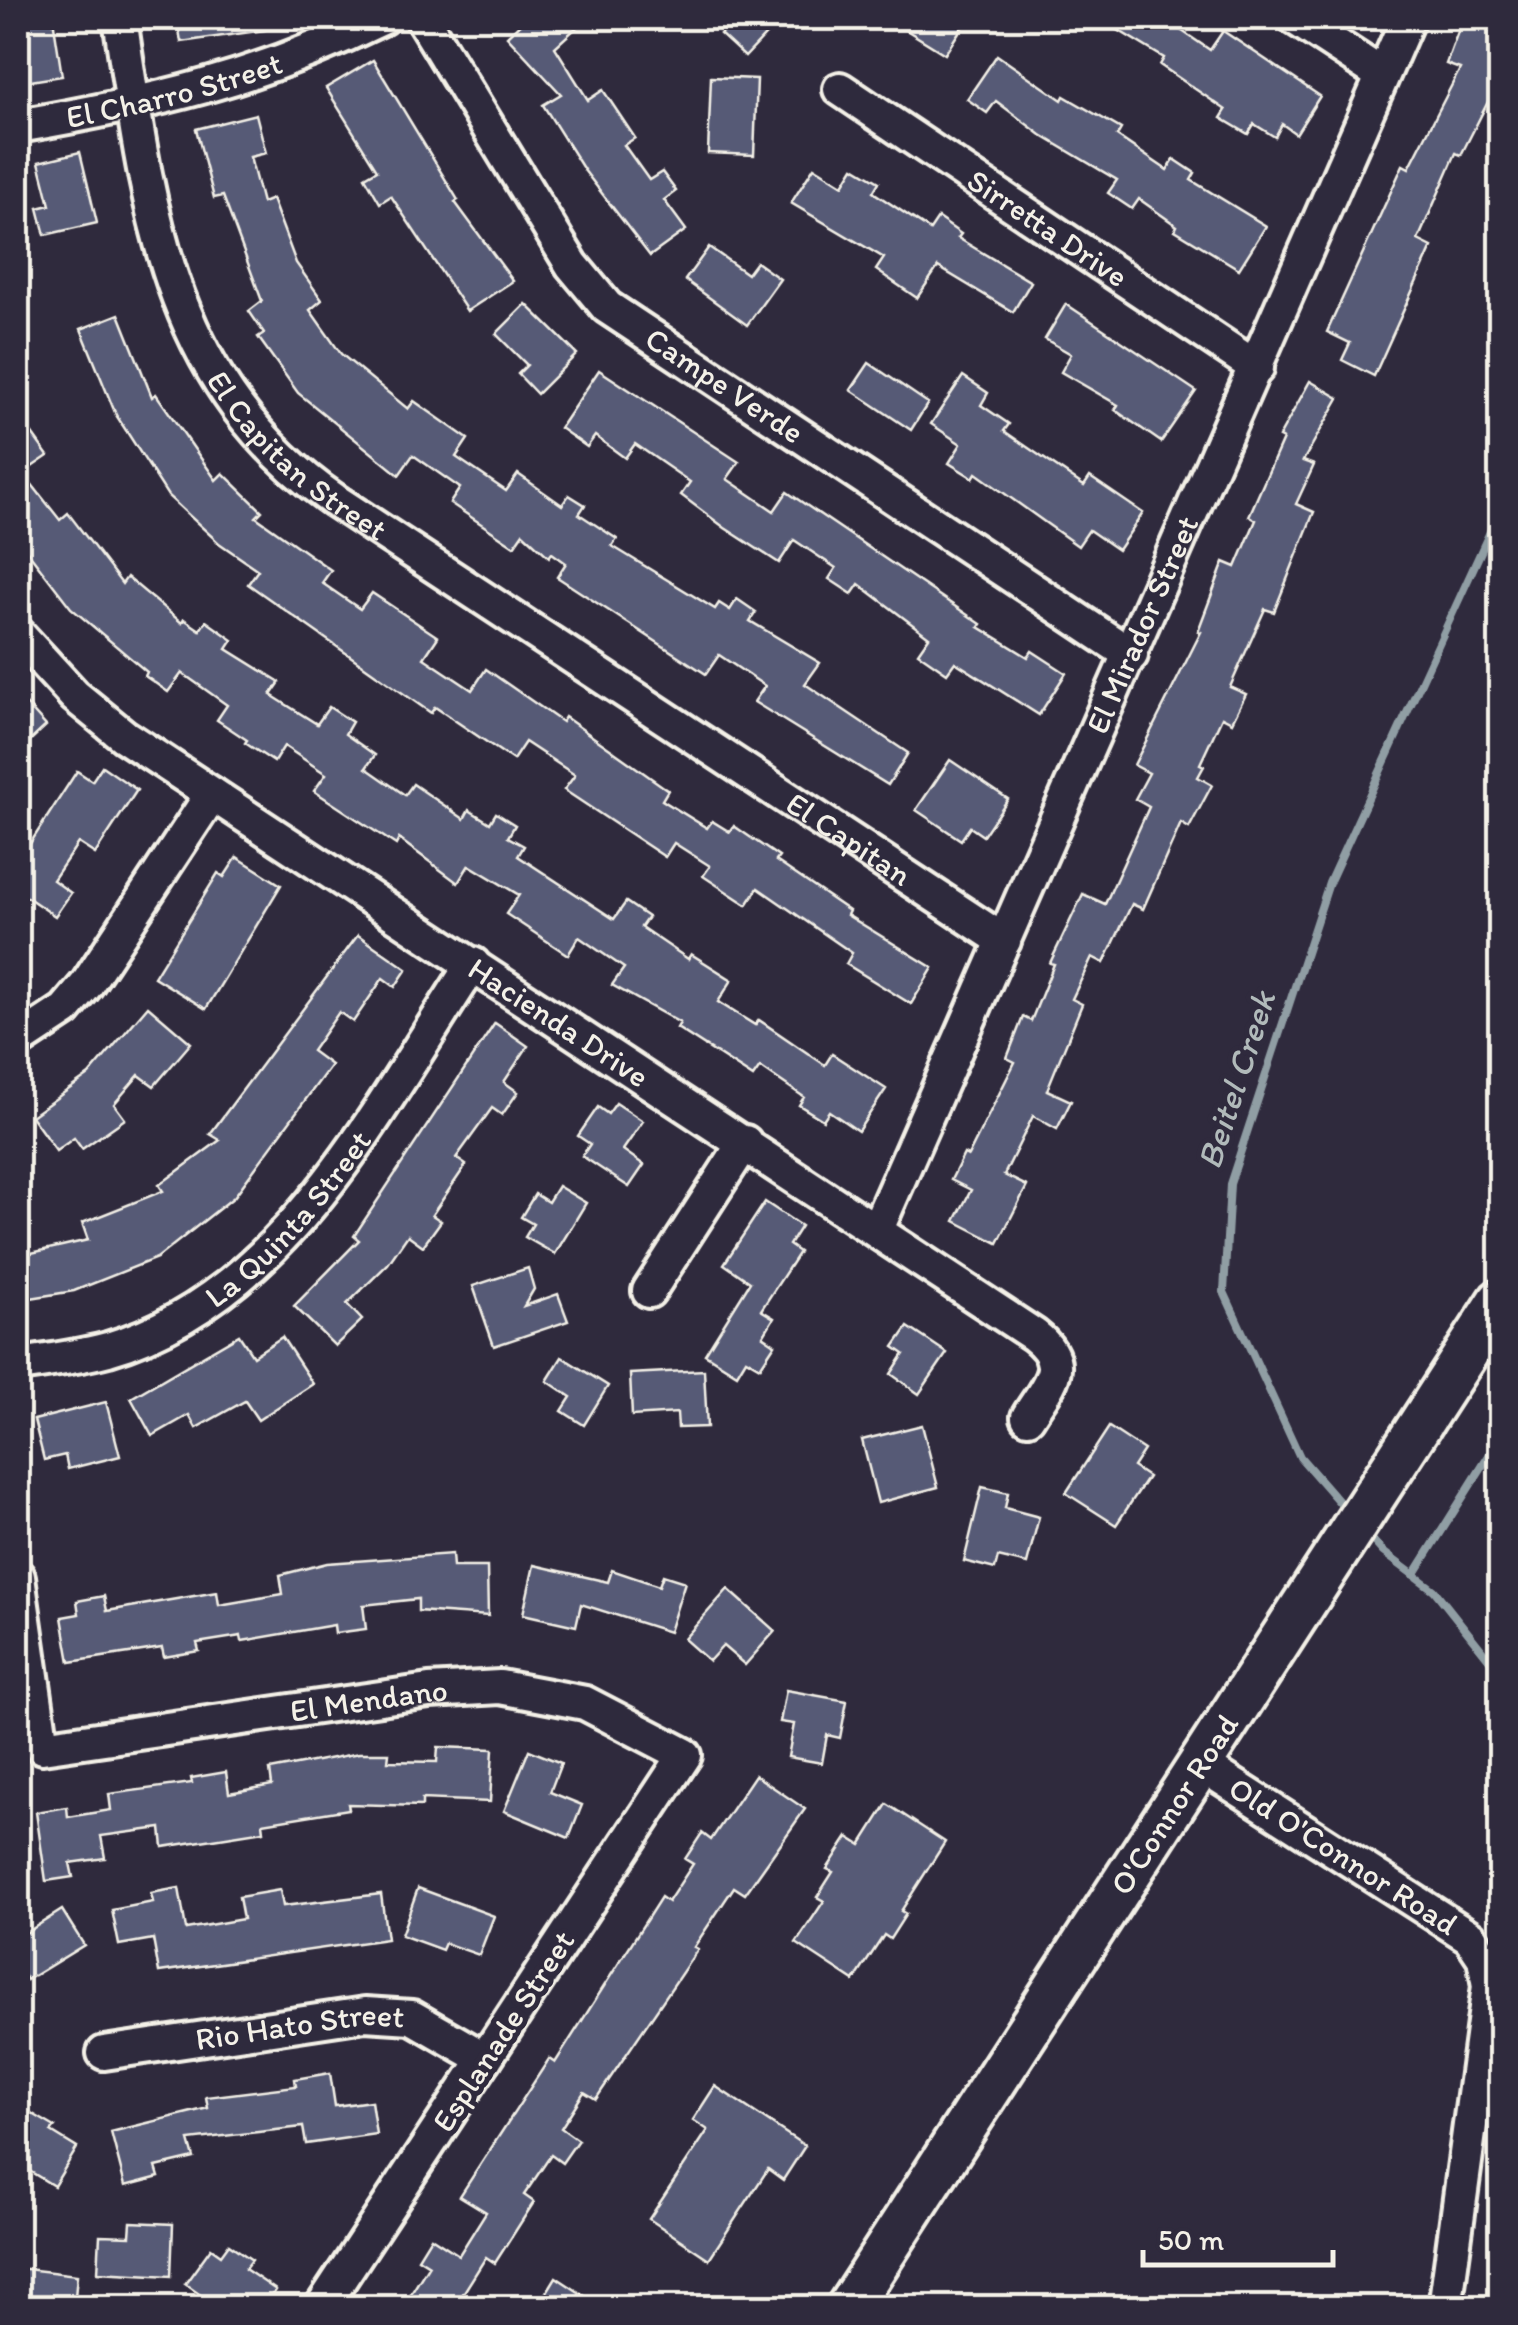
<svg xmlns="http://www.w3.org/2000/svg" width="1518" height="2325" viewBox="0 0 1518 2325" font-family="Itim,sans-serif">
<rect width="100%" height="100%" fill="#2f2a3d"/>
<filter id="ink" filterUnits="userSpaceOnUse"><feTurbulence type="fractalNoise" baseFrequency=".01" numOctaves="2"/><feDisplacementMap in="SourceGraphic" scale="20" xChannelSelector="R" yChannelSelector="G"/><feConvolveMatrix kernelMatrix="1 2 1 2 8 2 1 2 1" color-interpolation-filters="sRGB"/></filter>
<g filter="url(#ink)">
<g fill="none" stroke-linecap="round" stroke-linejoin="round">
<!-- stream -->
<g stroke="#909ea4" stroke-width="8">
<path d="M1348,1512L1300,1457L1224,1292L1230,1184L1329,883L1500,510"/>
<path d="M1367,1534L1383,1552L1434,1590L1500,1673"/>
<path d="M1414,1575L1500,1438"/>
</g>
</g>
<!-- building -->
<g fill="#565a76" stroke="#f4f1e8" stroke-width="2.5">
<path d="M18,18H53L62,76L18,83Z"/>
<path d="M177,18H264L265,30L181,42Z"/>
<path d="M526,18H587L555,47L588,100L603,90L635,138L624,145L649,180L662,172L676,191L664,200L686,230L650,256L584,170L543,105L561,94L507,36Z"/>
<path d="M736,18H782L745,57L720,34Z"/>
<path d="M887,18H968L945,54Z"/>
<path d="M1098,18H1163L1210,50L1223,31L1320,96L1296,134L1282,124L1275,137L1254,124L1248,134L1221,118L1226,110L1160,65L1164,58Z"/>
<path d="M1463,18H1500V78L1461,155L1456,153L1418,240L1432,247L1374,376L1342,360L1350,343L1327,332L1403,165L1409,168L1460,69L1446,64Z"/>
<path d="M997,55L1062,100L1064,96L1121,129L1117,136L1167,170L1174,159L1195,173L1191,180L1266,226L1239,269L1175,230L1177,226L1139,199L1132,209L1108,193L1117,180L1041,135L996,101L987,113L967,99Z"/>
<path d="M373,60L458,200L455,202L513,281L467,311L391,196L380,203L365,177L377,170L326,88Z"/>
<path d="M711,77L757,79L754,155L708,153Z"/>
<path d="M256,114L266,153L250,157L262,203L272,199L296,263L322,300L310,310L341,354L408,409L414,401L468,439L456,457L506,491L518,474L562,505L569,495L585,505L579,514L617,539L612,546L715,609L719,603L730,610L737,599L756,612L750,621L820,663L805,684L908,753L888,785L754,702L765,686L719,655L706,674L557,577L566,563L552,553L549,557L523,533L514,546L450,503L460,488L413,455L399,475L298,393L258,337L264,333L249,311L262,301L223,196L214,198L196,129Z"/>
<path d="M80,152L97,223L45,235L38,208L50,205L39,162Z"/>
<path d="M814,167L843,185L854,167L879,182L873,192L930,230L938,218L961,234L958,238L1031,282L1013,312L938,267L917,298L876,270L884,258L791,203Z"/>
<path d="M709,247L747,274L756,262L780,279L747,325L685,280Z"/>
<path d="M526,304L577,354L537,394L518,374L527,365L496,334Z"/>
<path d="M1066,304L1196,391L1161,442L1115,410L1118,405L1061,372L1071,354L1045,339Z"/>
<path d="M119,314L152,397L156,394L216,480L223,473L262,511L256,517L331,570L322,583L360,609L372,593L438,637L424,658L472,690L486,669L562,722L565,717L668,790L662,800L707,828L712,821L730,832L734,826L779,857L776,861L849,911L847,915L933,968L911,1004L846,964L852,953L758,888L747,905L703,876L710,866L674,843L665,857L564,790L575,775L525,742L513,760L435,707L431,713L248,584L258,570L219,543L168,496L116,415L81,329Z"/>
<path d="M869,363L928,403L911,430L851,390Z"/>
<path d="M599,370L739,462L727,479L774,511L787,492L981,624L979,627L1028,657L1032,651L1066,673L1039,715L955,662L947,673L918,653L929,637L859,584L852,594L829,579L836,568L794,540L779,563L725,528L681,495L690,482L635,444L625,458L595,436L587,447L560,428Z"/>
<path d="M963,376L988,393L981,405L1009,424L1004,431L1084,486L1090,477L1143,513L1118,550L1089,530L1078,546L976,473L973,478L949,463L961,444L931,424Z"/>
<path d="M1310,381L1339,398L1303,461L1314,465L1296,504L1314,512L1274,612L1265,609L1230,687L1246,694L1232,722L1222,717L1200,764L1204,766L1198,777L1212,785L1189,828L1181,823L1143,909L1132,904L1104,963L1092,957L1072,999L1082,1004L1047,1090L1071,1101L1057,1129L1033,1116L1004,1175L1027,1186L998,1243L955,1221L971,1190L951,1180L964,1154L968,1156L1015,1062L1007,1058L1023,1017L1031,1021L1054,964L1050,963L1083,894L1105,904L1149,807L1135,799L1149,773L1134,765L1201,632L1198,631L1224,562L1236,567L1256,520L1249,516L1283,439L1279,437Z"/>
<path d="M18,414L48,456L23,473L60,520L68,513L122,584L127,577L182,623L184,619L200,630L206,621L233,640L227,649L280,682L271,695L317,724L329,707L352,722L345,734L375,755L366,768L405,795L413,784L464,819L469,810L490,823L496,813L515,825L508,837L524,846L518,856L614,919L626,902L648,917L641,927L688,959L691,954L732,980L718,1002L755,1025L759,1020L825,1065L832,1054L886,1089L858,1131L829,1111L823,1120L799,1105L804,1097L760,1067L753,1077L677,1028L680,1023L612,985L624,968L579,937L568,955L506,914L519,895L469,865L458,883L399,839L396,845L314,791L326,774L284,746L274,762L245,743L247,740L217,720L227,705L182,673L168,692L145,676L147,672L71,608L18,539Z"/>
<path d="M18,695L46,726L18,752Z"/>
<path d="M950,760L1008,799L983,836L970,827L961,840L916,810Z"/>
<path d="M102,766L137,790L95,854L78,843L53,880L71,893L55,916L18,891V862L77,771L92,781Z"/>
<path d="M237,857L281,885L206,1009L154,977L218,873L224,877Z"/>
<path d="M358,935L407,969L395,987L383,978L353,1022L339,1012L312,1051L331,1065L234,1197L157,1258L74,1291L18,1300V1256L88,1240L82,1223L163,1191L159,1185L220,1140L210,1134Z"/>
<path d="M148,1006L191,1043L154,1086L139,1075L114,1104L125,1119L82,1149L74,1138L56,1151L31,1116L89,1075Z"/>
<path d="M495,1023L528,1046L504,1082L518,1092L502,1115L492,1108L456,1158L466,1165L432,1215L441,1221L423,1246L408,1235L388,1264L347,1304L362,1320L335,1346L294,1306L359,1240L354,1236Z"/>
<path d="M616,1103L643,1121L623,1150L644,1165L629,1187L582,1156L590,1144L578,1136L598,1107L608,1114Z"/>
<path d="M558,1186L586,1203L555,1254L525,1237L533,1224L521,1217L535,1194L548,1202Z"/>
<path d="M765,1202L801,1226L789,1245L799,1252L761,1310L774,1318L763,1336L775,1344L760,1367L746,1359L737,1374L705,1354L750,1282L724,1264Z"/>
<path d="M528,1268L534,1289L524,1306L558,1294L568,1321L494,1346L473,1286Z"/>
<path d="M908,1327L947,1353L919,1394L891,1374L904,1354L894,1347Z"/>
<path d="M239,1335L253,1356L282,1337L313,1384L258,1420L245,1401L196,1428L189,1415L152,1436L131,1398Z"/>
<path d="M562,1357L608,1386L584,1425L562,1411L571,1397L547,1381Z"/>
<path d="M704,1370L707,1427L678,1428L677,1413L632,1416L630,1374Z"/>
<path d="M106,1402L120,1456L68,1469L65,1455L44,1460L34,1420Z"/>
<path d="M922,1425L938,1487L878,1503L862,1440Z"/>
<path d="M1109,1427L1144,1450L1133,1467L1148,1477L1116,1525L1066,1493Z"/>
<path d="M982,1487L1008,1493L1005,1508L1039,1517L1027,1564L998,1557L995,1569L964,1561Z"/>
<path d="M452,1554L453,1567H487L488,1616L418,1611V1599L363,1605L366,1629L335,1633L334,1625L242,1641L241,1636L197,1643L199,1651L164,1657L162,1648L70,1662L62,1617L79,1614L77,1601L104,1596L107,1611L217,1592L219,1605L283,1594L280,1575L327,1563Z"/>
<path d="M534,1565L608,1582L612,1570L659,1586L663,1575L685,1582L669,1632L581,1604L576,1626L523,1614Z"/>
<path d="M728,1589L775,1631L745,1665L723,1646L709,1661L684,1639Z"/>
<path d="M786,1690L847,1701L840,1738L827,1735L822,1763L788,1757L794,1724L780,1722Z"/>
<path d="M438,1747L493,1749L490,1802L422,1799V1806L348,1804L349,1809L263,1823L264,1831L163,1847L161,1828L101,1836L105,1858L70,1863L73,1877L46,1881L36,1812L67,1807L68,1817L111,1810L109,1794L192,1783L191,1778L226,1772L229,1793L272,1785L270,1770L359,1753H389L388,1761L437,1762Z"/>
<path d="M529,1750L561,1763L550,1792L582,1805L569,1838L504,1811Z"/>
<path d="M755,1775L805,1809L745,1894L734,1887L694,1947L698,1949L596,2099L584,2092L561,2128L578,2140L562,2163L551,2155L524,2195L534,2202L495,2263L486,2257L454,2308H402L429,2265L418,2258L431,2237L459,2255L486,2212L460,2196L549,2059L555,2063L661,1897L668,1902L693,1864L685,1859L702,1833L711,1840Z"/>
<path d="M887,1804L945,1842L901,1911L906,1914L890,1939L884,1935L854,1981L796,1943L824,1901L817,1897L833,1872L827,1869L848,1837L861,1845Z"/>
<path d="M179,1888L186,1929L243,1919L239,1897L280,1890L283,1906L381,1894L387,1939L159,1972L153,1939L119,1945L112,1910L153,1902L151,1893Z"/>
<path d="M418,1888L494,1916L479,1955L445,1943L442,1950L401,1935Z"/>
<path d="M62,1910L84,1945L27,1980L18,1965V1938Z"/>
<path d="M330,2073L335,2106L371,2101L376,2134L306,2144L303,2127L189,2140L194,2158L156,2167L159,2177L125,2186L111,2132L208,2108L206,2097L296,2086L295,2079Z"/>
<path d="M715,2086L805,2146L783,2180L768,2169L709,2259L649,2219L708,2130L693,2120Z"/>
<path d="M26,2110L55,2127L51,2132L77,2148L54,2186L18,2164V2124Z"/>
<path d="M131,2222L173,2224L171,2276L98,2272L100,2235L130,2236Z"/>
<path d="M229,2244L252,2260L245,2269L276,2290L264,2308H219L185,2284L211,2248L221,2255Z"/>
<path d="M18,2268L77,2275L74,2308H18Z"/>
<path d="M556,2277L603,2308H537Z"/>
</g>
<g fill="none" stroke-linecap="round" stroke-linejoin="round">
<!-- minor casing -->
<g stroke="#f4f1e8" stroke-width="40">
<g id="minor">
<path id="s1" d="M120,18C148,207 166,383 334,500L1004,941"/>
<path id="s2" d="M422,18L572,265L607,307L1131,655"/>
<path d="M1295,18L1382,75"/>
<path id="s3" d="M840,89L1257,368"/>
<path id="s4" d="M18,126C152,103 258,79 382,18"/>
<path id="s5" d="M18,634L75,696L124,736L1034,1335C1072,1365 1048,1384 1028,1417"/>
<path d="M18,1041L65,1010L87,984L212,794"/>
<path id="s6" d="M877,1229L1408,18"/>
<path d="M649,1291L745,1142"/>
<path id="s7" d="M18,1365C48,1361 78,1357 108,1349C286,1297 378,1107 473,964"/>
<path id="s8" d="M18,1577L42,1747L429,1691L500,1687L585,1703L685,1755L321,2308"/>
<path id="s9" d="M1202,1765L1470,1937L1484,1958L1489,1986L1445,2308"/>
<path id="s10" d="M104,2053L365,2014L412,2017L485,2059"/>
</g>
</g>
<!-- major casing -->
<g stroke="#f4f1e8" stroke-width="50">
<g id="major">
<path id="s11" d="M848,2308L1500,1301"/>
</g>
</g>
<!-- minor -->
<use href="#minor" stroke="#2f2a3d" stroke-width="32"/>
<!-- major -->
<use href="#major" stroke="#2f2a3d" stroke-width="42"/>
</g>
</g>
<g text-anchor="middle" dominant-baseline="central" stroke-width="10" stroke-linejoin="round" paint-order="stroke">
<!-- street labels -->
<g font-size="32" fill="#f4f1e8" stroke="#2f2a3d">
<text stroke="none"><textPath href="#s4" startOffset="160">El Charro Street</textPath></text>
<text stroke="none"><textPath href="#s3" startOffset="250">Sirretta Drive</textPath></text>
<text stroke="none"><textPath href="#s2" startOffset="485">Campe Verde</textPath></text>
<text stroke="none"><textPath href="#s1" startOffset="488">El Capitan Street</textPath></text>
<text stroke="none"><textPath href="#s6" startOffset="660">El Mirador Street</textPath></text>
<text stroke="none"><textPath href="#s1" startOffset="1162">El Capitan</textPath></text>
<text stroke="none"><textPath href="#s5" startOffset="668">Hacienda Drive</textPath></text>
<text stroke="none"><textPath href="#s7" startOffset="318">La Quinta Street</textPath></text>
<text stroke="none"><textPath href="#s8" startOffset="502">El Mendano</textPath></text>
<text stroke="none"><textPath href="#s11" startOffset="600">O'Connor Road</textPath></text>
<text stroke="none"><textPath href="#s9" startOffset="168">Old O'Connor Road</textPath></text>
<text stroke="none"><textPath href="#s10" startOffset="198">Rio Hato Street</textPath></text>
<text transform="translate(503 2031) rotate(-57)">Esplanade Street</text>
</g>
<!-- water labels -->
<g font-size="35" font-style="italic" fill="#b1baba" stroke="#2f2a3d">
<text transform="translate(1236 1080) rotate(-72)">Beitel Creek</text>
</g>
</g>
<!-- margin -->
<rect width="1518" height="2325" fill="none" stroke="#2f2a3d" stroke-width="60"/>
<rect x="30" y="30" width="1458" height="2265" fill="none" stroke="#f4f1e8" stroke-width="4" filter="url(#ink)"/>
<!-- scale -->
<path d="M1143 2250v15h190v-15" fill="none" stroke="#f4f1e8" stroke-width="5"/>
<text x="1158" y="2250" font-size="30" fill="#f4f1e8" stroke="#2f2a3d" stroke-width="8" paint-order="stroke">50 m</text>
</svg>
